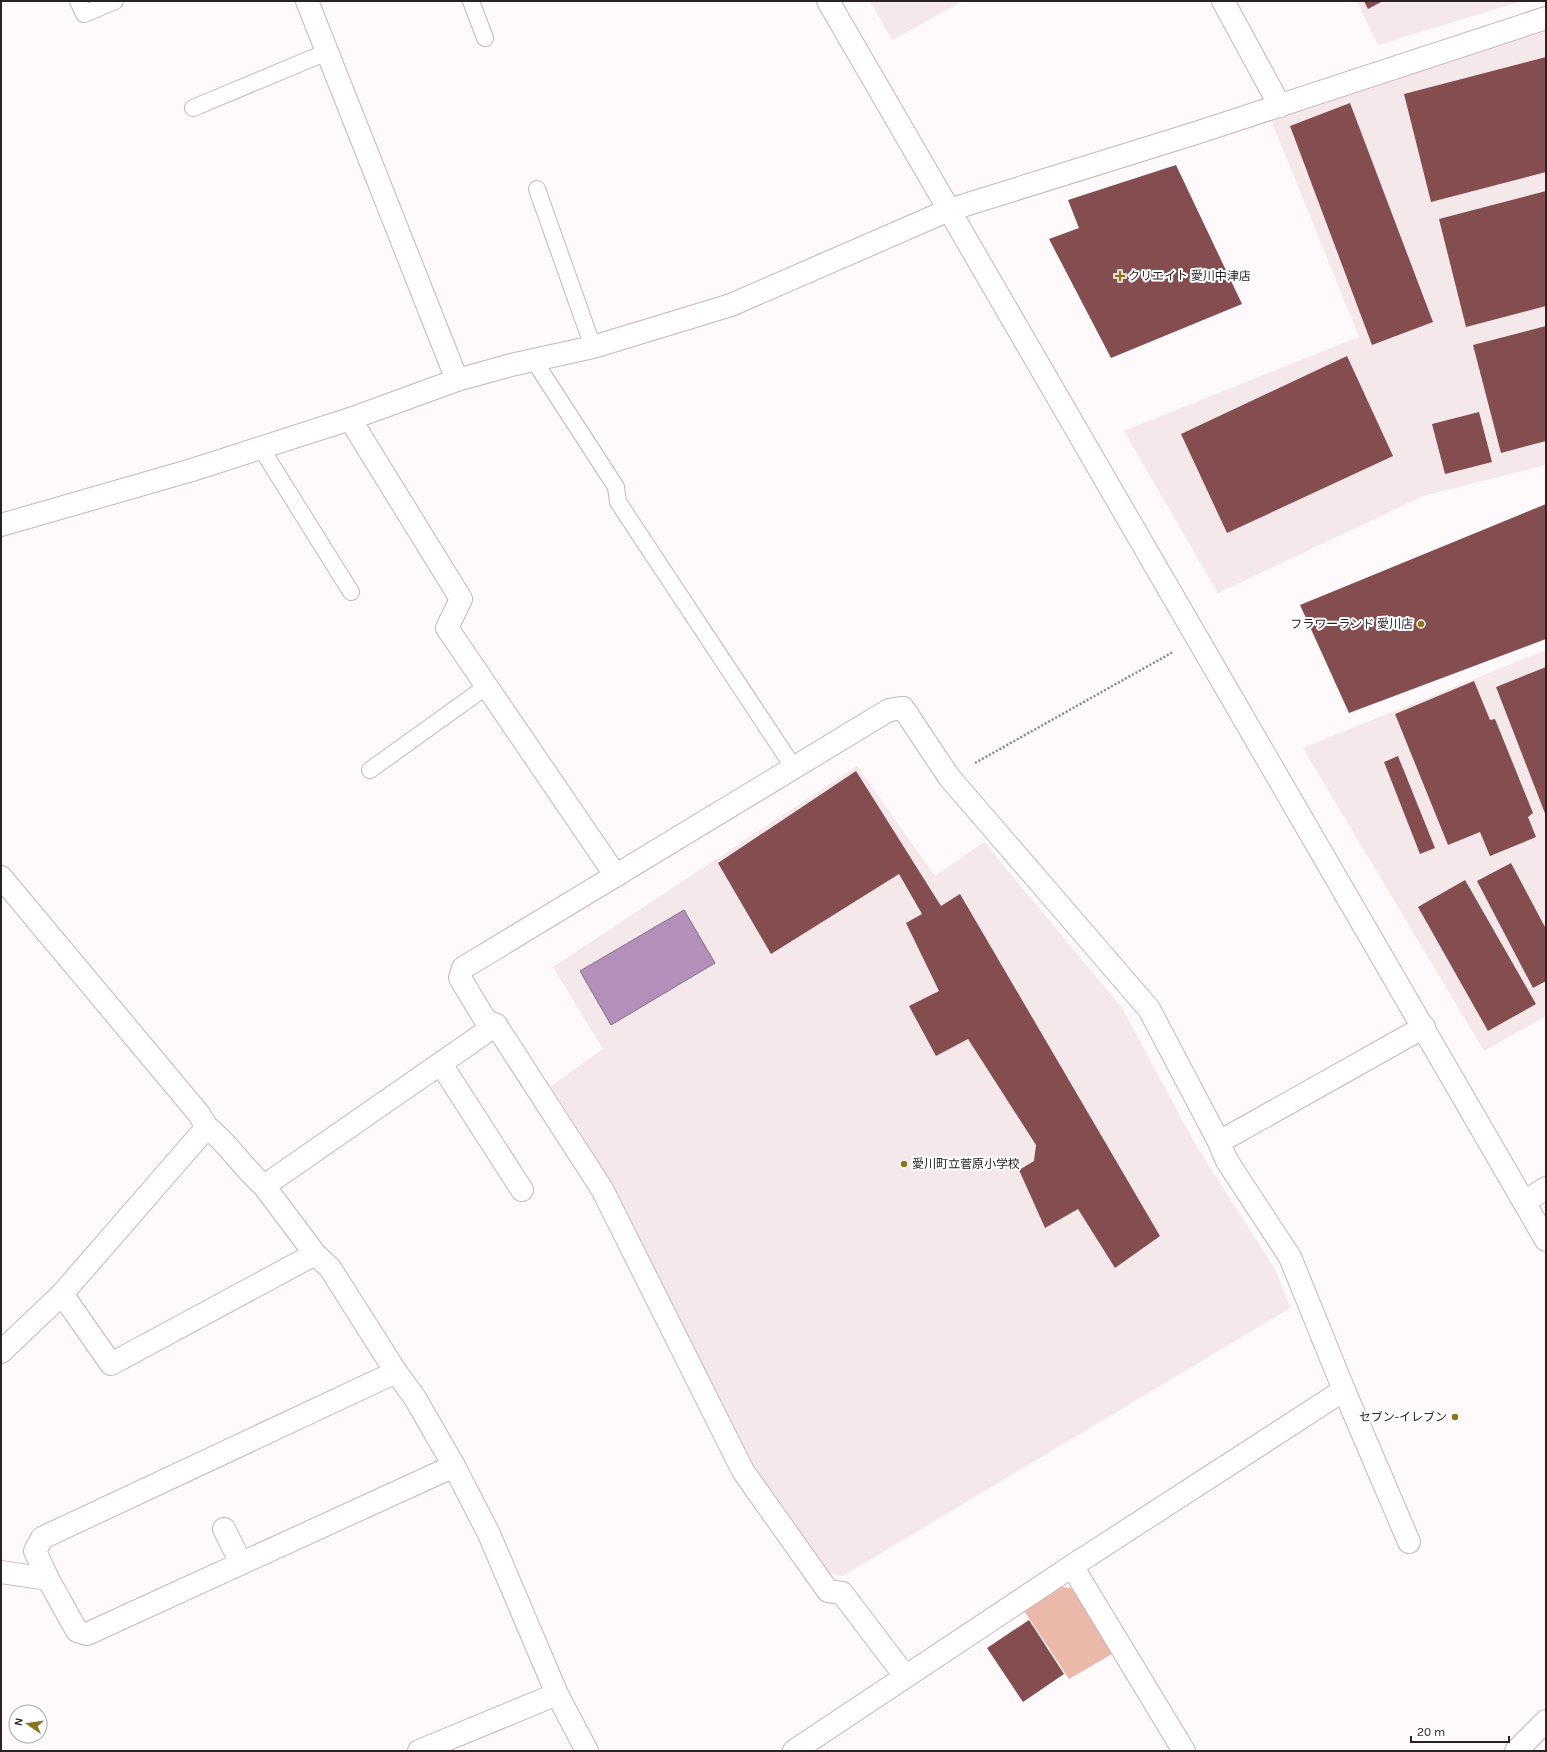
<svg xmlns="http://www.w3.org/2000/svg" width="1547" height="1752" viewBox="0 0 1547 1752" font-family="Karla,'Noto Sans JP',sans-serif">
<rect width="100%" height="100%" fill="#fef9fa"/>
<!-- built -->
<g fill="#f4e8eb">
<path d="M870,1H963L892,40Z"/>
<path d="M1357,1H1522L1378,45Z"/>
<path d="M1546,30V465L1423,496L1218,593L1124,431L1359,337L1271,120Z"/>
<path d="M1546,650V1016L1484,1051L1303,748Z"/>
<path d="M857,766L935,876L984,842L1122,1008L1194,1142L1276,1271L1290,1308L843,1576L821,1571L759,1481L613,1187L551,1086L603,1049L553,967Z"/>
</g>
<!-- green -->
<path fill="#ebb9aa" d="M1058,1586L1075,1589L1112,1654L1069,1679L1023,1609Z"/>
<!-- water -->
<path fill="#b390b9" stroke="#8a6f8c" d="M684,910L715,963L611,1025L580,971Z"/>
<!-- building -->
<g fill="#844e50">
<path d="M1364,1H1383L1368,9Z"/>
<path d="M1546,57V172L1431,202L1404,94Z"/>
<path d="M1350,103L1433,322L1372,345L1290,126Z"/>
<path d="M1176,165L1242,304L1111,358L1049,239L1079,228L1068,200Z"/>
<path d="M1546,191V306L1466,327L1439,219Z"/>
<path d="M1546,326V441L1501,453L1473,345Z"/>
<path d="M1347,356L1393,456L1227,533L1181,434Z"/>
<path d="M1479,412L1492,462L1445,474L1432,424Z"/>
<path d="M1546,504V639L1349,713L1300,605Z"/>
<path d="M1546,667V816L1496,687Z"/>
<path d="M1474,681L1490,720L1495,719L1533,813L1528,817L1536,837L1490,856L1480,832L1448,845L1395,714Z"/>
<path d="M1398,756L1435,848L1420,854L1384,762Z"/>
<path d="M856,771L941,906L960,894L1160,1236L1115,1268L1078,1209L1045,1228L1019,1170L1034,1161L1036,1145L968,1039L936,1056L909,1006L939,991L906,923L922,914L899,874L771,954L718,863Z"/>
<path d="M1511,863L1546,929V981L1533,988L1477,881Z"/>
<path d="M1465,880L1536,1004L1488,1031L1418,907Z"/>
<path d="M1029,1620L1064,1674L1023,1702L987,1648Z"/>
</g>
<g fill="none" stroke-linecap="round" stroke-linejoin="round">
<!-- service casing -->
<g stroke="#c9b5bb" stroke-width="18">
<g id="service">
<path d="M78,1L84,14L115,1"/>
<path d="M471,1L485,38"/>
<path d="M193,108L327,52"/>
<path d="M537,189L593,347"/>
<path d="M533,359L616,487L618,502L794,768"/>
<path d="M261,448L351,592"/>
<path d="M370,770L487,686"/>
</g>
</g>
<!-- minor casing -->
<g stroke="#c9b5bb" stroke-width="24">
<g id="minor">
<path d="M307,1L457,380"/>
<path d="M1223,1L1280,106"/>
<path d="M350,419L461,599L447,628L616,876"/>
<path d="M1,525L192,470L350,419L457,380L511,365L593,347L731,305L949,210L1199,132L1546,18"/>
<path d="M1,877L199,1114L207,1127"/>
<path d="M496,1025L602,1189L743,1471L828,1591L842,1593L905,1676"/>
<path d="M441,1064L522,1190"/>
<path d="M264,1186L496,1025L486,1021L460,978L463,968L889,710L903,708L949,777L1149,1009L1219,1142"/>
<path d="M1524,1202L1546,1188"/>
<path d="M62,1294L111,1364L315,1254"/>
<path d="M1,1352L62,1294L207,1127C229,1144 243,1168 264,1186L315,1254L330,1268L396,1372L415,1398L454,1466L489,1534L557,1694"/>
<path d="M396,1372L42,1538L35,1551L48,1579L77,1631L87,1634L454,1466"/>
<path d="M1344,1390L1409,1542"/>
<path d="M224,1529L241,1563"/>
<path d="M1072,1566L1184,1751"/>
<path d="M1,1572L48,1579"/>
<path d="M419,1751L557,1694L587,1751"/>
<path d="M794,1751L1072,1566L1344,1390L1290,1257L1227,1161L1219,1142L1424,1027"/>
<path d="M1516,1751L1546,1721"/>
</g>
</g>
<!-- tertiary casing -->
<g stroke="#c9b5bb" stroke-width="24">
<path id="tertiary" d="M828,1L1546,1240"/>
</g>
<!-- path -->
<path stroke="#8e8789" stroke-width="2.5" stroke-dasharray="2 2" stroke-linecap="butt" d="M975,763L1173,652"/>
<!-- service -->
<use href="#service" stroke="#fff" stroke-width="16"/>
<!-- minor -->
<use href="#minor" stroke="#fff" stroke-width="22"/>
<!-- tertiary -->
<use href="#tertiary" stroke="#fff" stroke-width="22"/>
</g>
<!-- markers -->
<g fill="#8a7518" stroke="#fff" stroke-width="1.5">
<path d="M1118 270h4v4h4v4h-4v4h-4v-4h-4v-4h4z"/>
<circle cx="1421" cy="624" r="4"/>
<circle cx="904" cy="1164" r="4"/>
<circle cx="1455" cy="1417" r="4"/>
</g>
<g text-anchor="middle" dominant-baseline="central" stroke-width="4" stroke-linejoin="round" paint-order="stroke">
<!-- poi labels -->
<g font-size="12" fill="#292123" stroke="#fff" text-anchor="start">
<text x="1128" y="276">クリエイト 愛川中津店</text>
<text x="1413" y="624" text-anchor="end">フラワーランド 愛川店</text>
<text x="912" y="1164">愛川町立菅原小学校</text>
<text x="1447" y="1417" text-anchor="end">セブン-イレブン</text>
</g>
</g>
<!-- border -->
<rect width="1547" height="1752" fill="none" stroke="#292123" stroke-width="4"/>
<!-- north arrow -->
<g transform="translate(28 1724) rotate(283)"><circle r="19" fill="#ffffff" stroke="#a9a6a7"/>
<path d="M0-3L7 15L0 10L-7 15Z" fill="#8a7518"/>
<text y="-6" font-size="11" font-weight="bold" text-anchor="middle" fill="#292123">N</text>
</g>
<!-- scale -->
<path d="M1411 1736v6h98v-6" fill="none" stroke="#292123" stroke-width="2"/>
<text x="1417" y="1736" font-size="12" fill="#292123" stroke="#ffffff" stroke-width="3" paint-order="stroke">20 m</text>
</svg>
